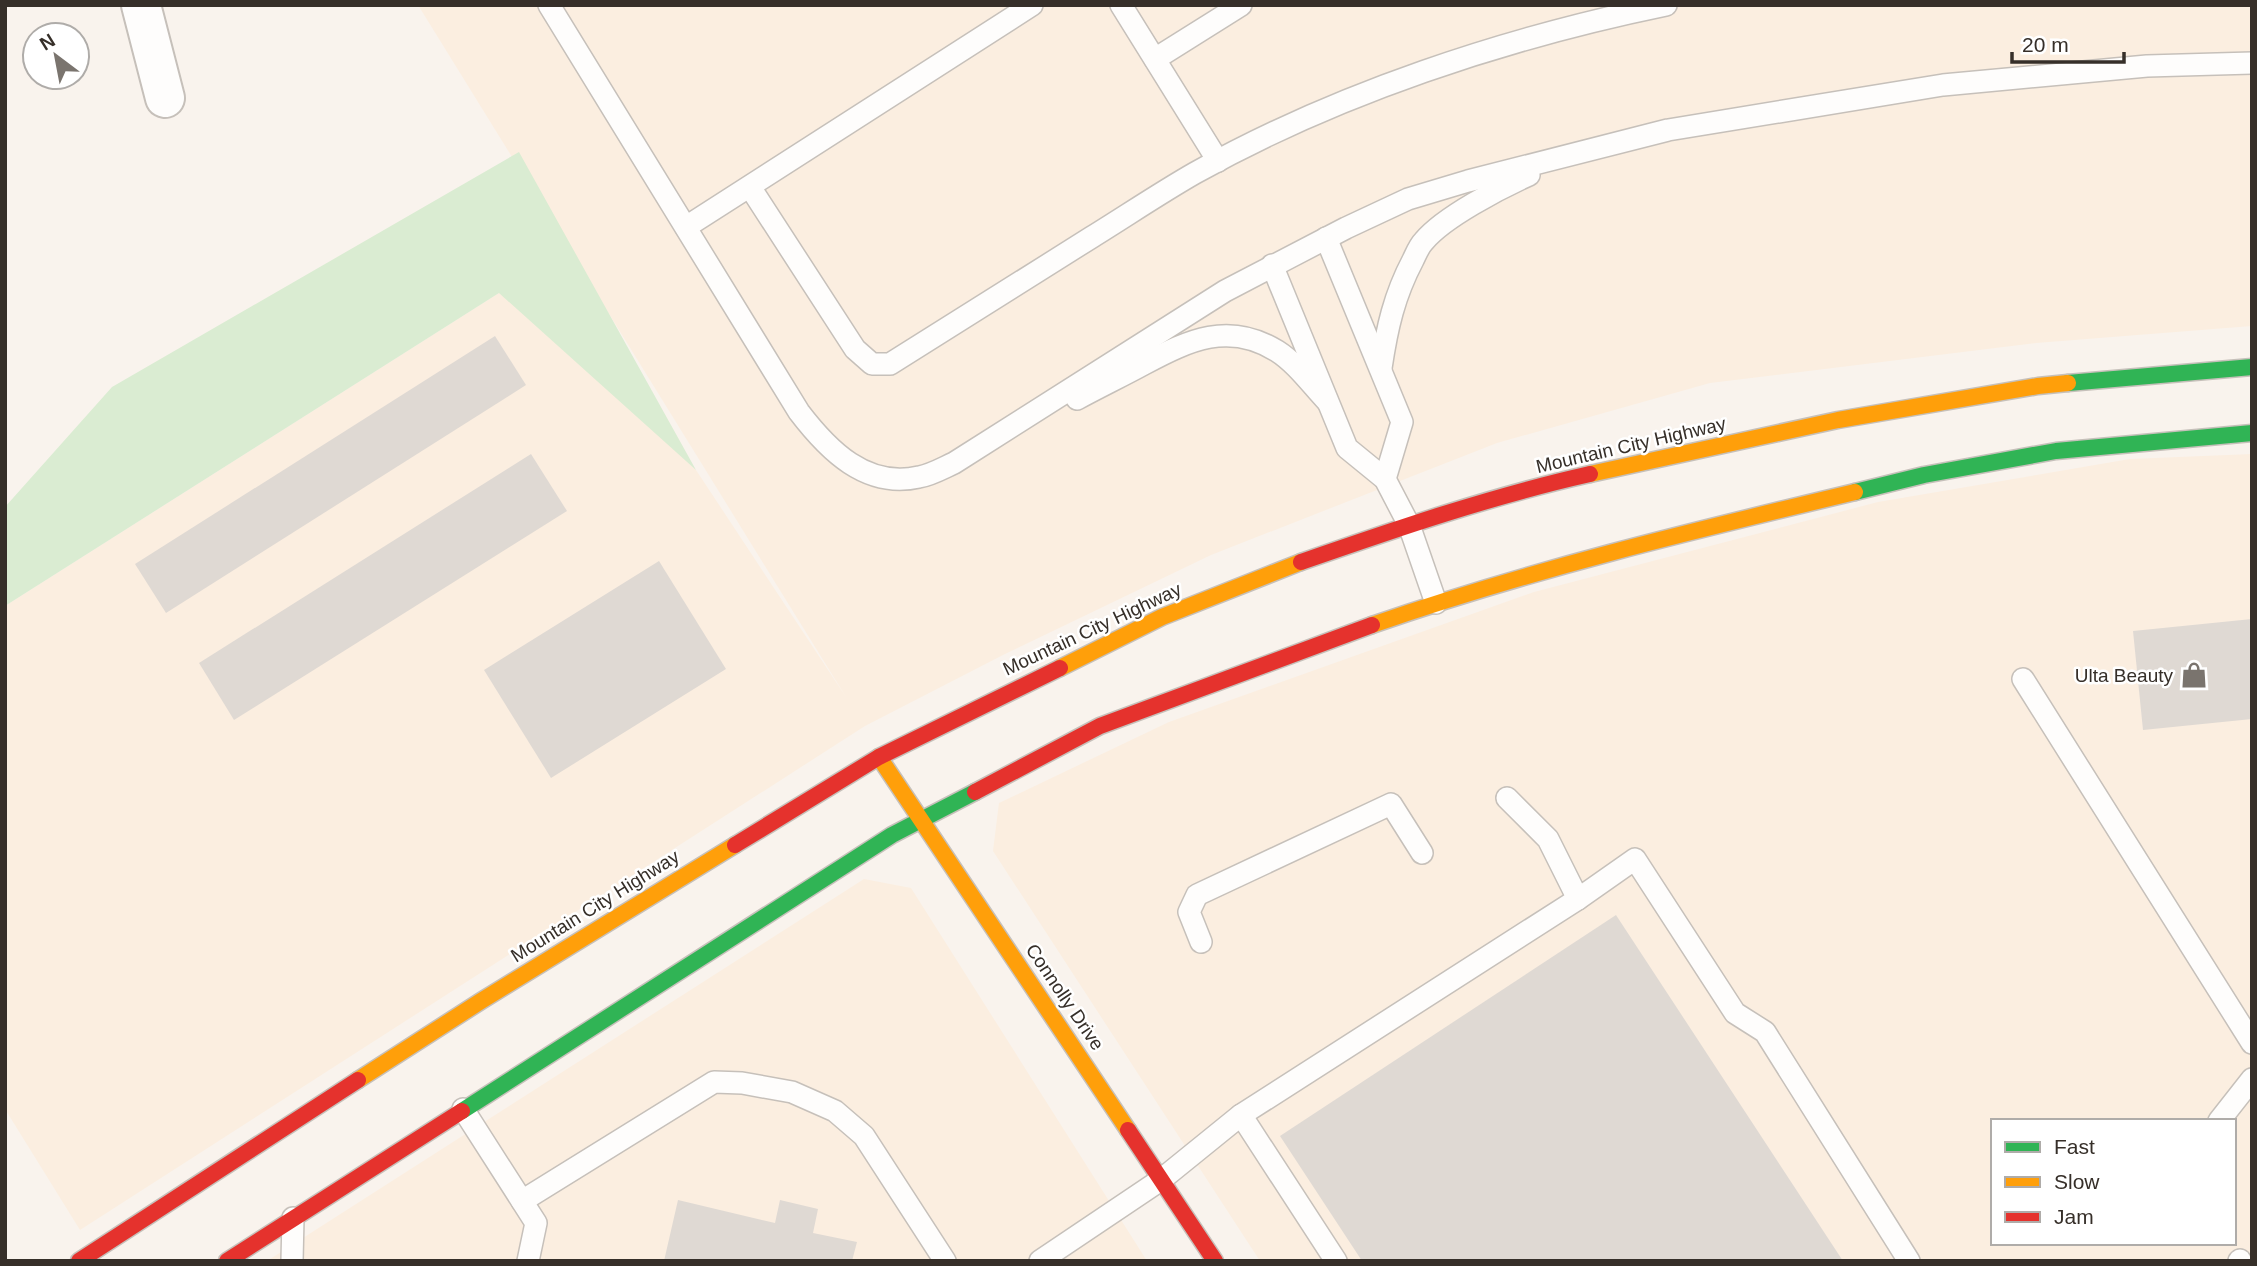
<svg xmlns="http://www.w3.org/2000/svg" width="2257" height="1266" viewBox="0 0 2257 1266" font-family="Helvetica,sans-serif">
<rect width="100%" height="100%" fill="#f9f3ed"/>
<!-- built -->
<g fill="#fbeee0" fill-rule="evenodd">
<path d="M418,5H2252V326L2036,343L1710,383L1497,443L1211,555L1003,655L865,726L80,1230L5,1109V606L510,286L696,470L846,697Z"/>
<path d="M2252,454V1261H1260L993,851L999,803L1169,722L1534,592L1878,502L2130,459ZM1993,1121H2234V1243H1993Z"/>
<path d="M864,879L911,888L1147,1261H267Z"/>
</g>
<!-- green -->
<path fill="#daecd2" d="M519,152L696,470L499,293L5,606V507L112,387Z"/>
<!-- building -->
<g fill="#dfd9d3">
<path d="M495,336L526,385L166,613L135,564Z"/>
<path d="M531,454L567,511L234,720L199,663Z"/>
<path d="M659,561L726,669L551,778L484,670Z"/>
<path d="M2252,619V719L2143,730L2133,631Z"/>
<path d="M1616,915L1843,1261H1362L1280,1136Z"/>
<path d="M678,1200L775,1223L780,1200L818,1209L813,1233L857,1242L852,1261H664Z"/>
</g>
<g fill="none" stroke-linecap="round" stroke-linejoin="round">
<!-- lane casing -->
<g stroke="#c6c0ba" stroke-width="24">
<g id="lane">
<path d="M549,5L799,412C828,450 866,489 919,477C931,475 943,468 954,463L1225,291L1346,228L1408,199L1468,181L1668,130L1943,85L2147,66L2252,63"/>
<path d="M1121,5L1218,161"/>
<path d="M1155,59L1241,5"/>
<path d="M750,187L855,349L872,364H890C957,322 1024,279 1092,237C1126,216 1160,193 1195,173C1338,93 1506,38 1666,5"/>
<path d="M686,227L1032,5"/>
<path d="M1326,238L1402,422L1385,479"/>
<path d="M1272,265L1347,448L1385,479L1409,525L1436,603"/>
<path d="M1381,368C1387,328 1394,296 1413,260C1416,254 1419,246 1424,241C1444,217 1500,188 1529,175"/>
<path d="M1077,399C1099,387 1122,376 1144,364C1189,340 1229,321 1277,351C1296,363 1311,384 1327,401"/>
<path d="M2023,679L2252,1043"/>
<path d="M1507,798L1548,839L1578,899L1635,859L1735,1013L1765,1032L1909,1261"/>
<path d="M1201,942L1189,912L1197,895L1391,804L1422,853"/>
<path d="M463,1109L536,1223L528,1261"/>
<path d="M1241,1115L1336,1261"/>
<path d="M2219,1121L2252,1079"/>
<path d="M522,1201L714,1082L742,1083L792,1092L835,1111L864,1136L945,1261"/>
<path d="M292,1261L293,1218"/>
<path d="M1040,1261L1162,1179L1241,1115L1578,899"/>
<path d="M2239,1261L2240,1260"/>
</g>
</g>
<!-- street casing -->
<g stroke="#c6c0ba" stroke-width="42">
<path id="street" d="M141,5L165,98"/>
</g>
<!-- fast casing -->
<g stroke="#c6c0ba" stroke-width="19">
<g id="fast">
<path d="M2068,383L2252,367"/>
<path d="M1855,492L1924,475L2056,451L2252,433"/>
<path d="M462,1111L892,835L975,792"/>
</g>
</g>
<!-- slow casing -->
<g stroke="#c6c0ba" stroke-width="19">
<g id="slow">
<path d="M1590,474L1838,420L2038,386L2068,383"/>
<path d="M1372,625C1530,570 1692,531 1855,492"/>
<path d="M1060,668L1162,617L1301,562"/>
<path d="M879,757L1128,1130"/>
<path d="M358,1080L481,1001L735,845"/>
</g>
</g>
<!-- jam casing -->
<g stroke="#c6c0ba" stroke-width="19">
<g id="jam">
<path d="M1301,562C1396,529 1492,496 1590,474"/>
<path d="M975,792L1100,726L1372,625"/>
<path d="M735,845L879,757L1060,668"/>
<path d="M1128,1130L1215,1261"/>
<path d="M79,1261L358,1080"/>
<path d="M227,1261L462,1111"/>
</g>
</g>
<!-- lane -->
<use href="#lane" stroke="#fefdfc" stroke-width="21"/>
<!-- street -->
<use href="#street" stroke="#fefdfc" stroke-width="38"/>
<!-- fast -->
<use href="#fast" stroke="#30b455" stroke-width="16"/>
<!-- slow -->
<use href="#slow" stroke="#ff9f0a" stroke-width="16"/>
<!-- jam -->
<use href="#jam" stroke="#e5322d" stroke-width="16"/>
</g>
<!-- icons -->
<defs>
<g id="shop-bare" transform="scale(2.1)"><path d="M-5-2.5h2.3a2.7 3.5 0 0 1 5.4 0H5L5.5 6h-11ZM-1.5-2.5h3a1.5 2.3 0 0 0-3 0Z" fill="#7a746e" stroke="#fff" stroke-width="2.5" paint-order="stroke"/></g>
</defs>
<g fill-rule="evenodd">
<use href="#shop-bare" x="2194" y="675"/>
</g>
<g text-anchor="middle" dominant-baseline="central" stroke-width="5" stroke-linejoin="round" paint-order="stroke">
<!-- street labels -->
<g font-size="19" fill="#362f29" stroke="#fff">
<text transform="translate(1631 445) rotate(-13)">Mountain City Highway</text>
<text transform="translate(1092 629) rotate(-25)">Mountain City Highway</text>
<text transform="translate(595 906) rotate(-32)">Mountain City Highway</text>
<text transform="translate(1065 997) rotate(56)">Connolly Drive</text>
</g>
<!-- poi labels -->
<g font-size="19" fill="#362f29" stroke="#fff" text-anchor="end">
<text x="2173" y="675">Ulta Beauty</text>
</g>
</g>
<!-- border -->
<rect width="2257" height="1266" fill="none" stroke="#362f29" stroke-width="14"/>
<!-- legend -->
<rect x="1991" y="1119" width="245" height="126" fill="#ffffff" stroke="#afaca9" stroke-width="2"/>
<rect x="2005" y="1142" width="35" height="10" fill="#30b455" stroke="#afaca9" stroke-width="2"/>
<text x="2054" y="1154" font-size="21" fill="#362f29">Fast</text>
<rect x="2005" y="1177" width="35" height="10" fill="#ff9f0a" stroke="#afaca9" stroke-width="2"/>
<text x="2054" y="1189" font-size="21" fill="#362f29">Slow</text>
<rect x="2005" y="1212" width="35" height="10" fill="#e5322d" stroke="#afaca9" stroke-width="2"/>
<text x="2054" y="1224" font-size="21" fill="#362f29">Jam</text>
<!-- north arrow -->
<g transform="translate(56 56) rotate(328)"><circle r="33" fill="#ffffff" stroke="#afaca9" stroke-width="2"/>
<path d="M0-5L12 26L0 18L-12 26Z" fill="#7a746e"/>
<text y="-10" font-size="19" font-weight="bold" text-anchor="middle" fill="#362f29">N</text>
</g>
<!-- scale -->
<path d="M2012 52v10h112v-10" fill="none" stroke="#362f29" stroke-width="3.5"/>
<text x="2022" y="52" font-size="21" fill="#362f29" stroke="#ffffff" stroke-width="5" paint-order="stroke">20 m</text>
</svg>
